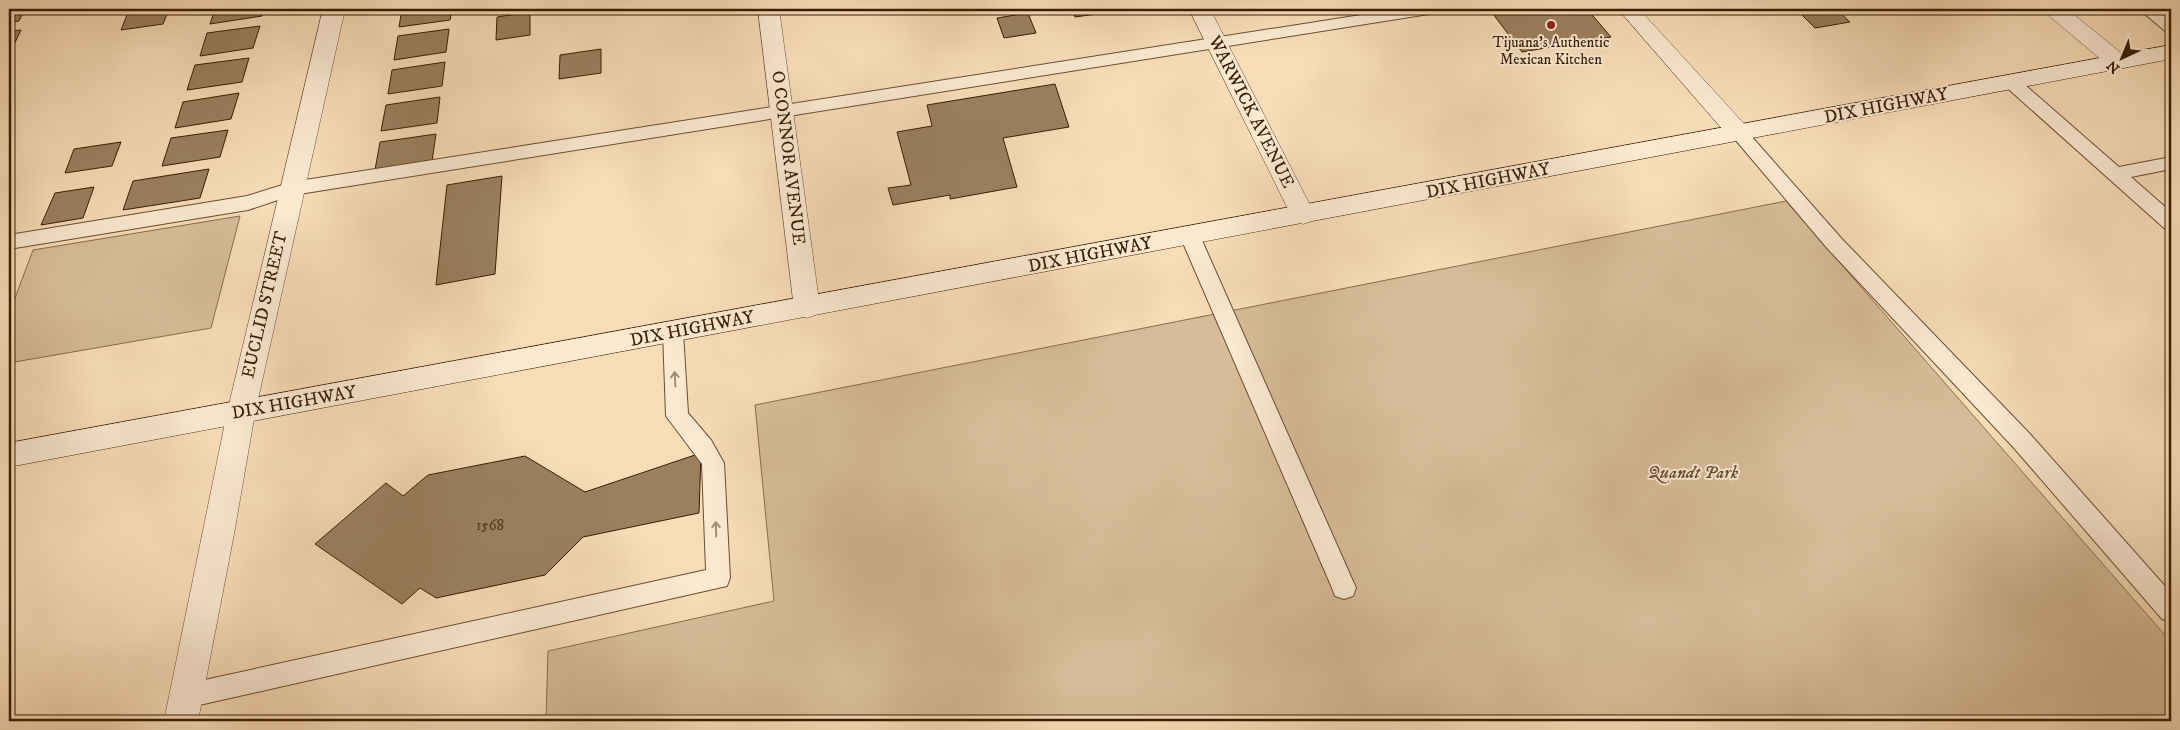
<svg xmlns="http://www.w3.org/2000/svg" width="2180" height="730" viewBox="0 0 2180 730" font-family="'IM FELL DW Pica',serif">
<rect width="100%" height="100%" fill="#f7dcb8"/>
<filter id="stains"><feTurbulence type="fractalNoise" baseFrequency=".004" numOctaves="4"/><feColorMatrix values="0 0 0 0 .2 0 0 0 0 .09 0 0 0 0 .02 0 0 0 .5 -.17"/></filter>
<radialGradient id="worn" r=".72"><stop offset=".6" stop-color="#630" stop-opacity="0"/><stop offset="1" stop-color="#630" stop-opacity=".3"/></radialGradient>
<!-- green -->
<g fill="#d7bc99" stroke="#886c4d">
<path d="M1786,201L2171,642V721H546L548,651L774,601L755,405Z"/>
<path d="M240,216L211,328L9,363V314L33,250Z"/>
</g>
<!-- building -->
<g fill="#9b8060" stroke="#381d01">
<path d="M9,9H25L19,21L9,23Z"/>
<path d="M140,9H169L163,24L121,30L129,10Z"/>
<path d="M215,9H264L262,16L210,24Z"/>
<path d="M402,9H452L450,20L399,27Z"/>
<path d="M1072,9H1126V10L1075,17Z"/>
<path d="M1525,9H1587L1611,37L1522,52L1493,14Z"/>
<path d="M1796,9H1836L1850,22L1815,28Z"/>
<path d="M1938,9H1984L1946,15Z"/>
<path d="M530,12V35L496,40L497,17Z"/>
<path d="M1028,13L1036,33L1004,38L997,18Z"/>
<path d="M260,26L253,48L200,56L207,33Z"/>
<path d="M449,29L446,52L394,60L398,36Z"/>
<path d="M21,30L10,53H9V31Z"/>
<path d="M601,49V73L559,79L560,55Z"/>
<path d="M249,58L242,82L187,90L195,65Z"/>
<path d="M445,62L442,86L388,94L392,70Z"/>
<path d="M1055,84L1069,127L1003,138L1017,187L950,199V195L893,205L888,188L911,185L897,132L932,126L927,105Z"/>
<path d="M239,93L231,119L175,128L183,102Z"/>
<path d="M440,97L437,123L381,131L386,105Z"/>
<path d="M228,130L220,157L162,166L171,138Z"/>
<path d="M436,134L432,161L375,170L380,142Z"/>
<path d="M121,142L112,166L65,173L74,149Z"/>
<path d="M209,169L200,198L123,210L133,181Z"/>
<path d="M502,176L495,274L436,285L447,185Z"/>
<path d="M94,187L83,218L41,225L55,193Z"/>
<path d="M701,453L699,513L583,537L545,575L436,598L420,588L402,604L315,544L386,483L403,496L428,475L525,456L585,492Z"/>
</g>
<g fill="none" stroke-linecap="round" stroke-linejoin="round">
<!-- lane casing -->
<g stroke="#684d2f" stroke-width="2">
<g id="lane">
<path d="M1399,9H1437L1435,12L1429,14L293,195L248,210L9,249V235L247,196L292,182Z"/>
<path d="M2139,9H2157L2171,19V32L2165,31Z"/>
<path d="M2011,76L2017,78L2119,167L2171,157V169L2131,177L2171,212V230L2164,228L2005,86L2002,82L2005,78Z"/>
<path d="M1739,127L1745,129L1841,238L2030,434L2171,593V622L2162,619L2014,448L1827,248L1733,137L1730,133L1733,129Z"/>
<path d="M1190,229L1197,231L1200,236L1356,588L1353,596L1344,599L1335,596L1332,588L1180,236L1183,231Z"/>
<path d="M673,324L680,326L683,332L688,413L711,440L724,463L730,578L727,586L186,708L177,705L173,696L177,687L186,684L706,570L702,464L666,416L663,332L666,326Z"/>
</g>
</g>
<!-- street casing -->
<g stroke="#684d2f" stroke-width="1">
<g id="street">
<path d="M323,9H345L255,413L234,534L198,721H164L227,413Z"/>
<path d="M758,9H779L820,308L816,315L807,318L798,315L794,308Z"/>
<path d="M1189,9H1210L1315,215L1312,221L1303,224L1294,221L1291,215Z"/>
<path d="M1618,9H1639L1747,127L1751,133L1747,139L1739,141L1731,139Z"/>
<path d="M2044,9H2067L2126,57L2129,62L2126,67L2118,69L2110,67L2047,14Z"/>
</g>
</g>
<!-- secondary casing -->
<g stroke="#381d01" stroke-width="1">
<path id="secondary" d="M2171,45V59L9,467V443Z"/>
</g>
<!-- lane -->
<use href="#lane" fill="#fae8d1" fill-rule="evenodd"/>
<!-- street -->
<use href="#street" fill="#fae8d1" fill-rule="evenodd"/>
<!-- secondary -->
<use href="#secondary" fill="#fae8d1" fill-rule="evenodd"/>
</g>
<!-- one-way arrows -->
<defs><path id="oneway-shaft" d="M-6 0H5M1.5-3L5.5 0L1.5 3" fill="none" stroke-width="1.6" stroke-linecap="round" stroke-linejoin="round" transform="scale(1.25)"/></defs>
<g stroke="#a38d73">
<use href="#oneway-shaft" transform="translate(675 379) rotate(-93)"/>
<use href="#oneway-shaft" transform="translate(716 529) rotate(-92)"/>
</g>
<!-- markers -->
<circle fill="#8f2418" stroke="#fae8d1" stroke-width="2" cx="1551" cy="25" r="5"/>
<g text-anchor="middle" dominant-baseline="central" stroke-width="4" stroke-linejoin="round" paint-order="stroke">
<!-- far-poi labels -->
<g font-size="15" fill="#381d01" stroke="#fae8d1">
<text x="1551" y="42">Tijuana's Authentic<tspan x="1551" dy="17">Mexican Kitchen</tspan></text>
</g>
<!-- number labels -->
<g font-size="15" fill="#513619">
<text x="490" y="525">1568</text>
</g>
<!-- street labels -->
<g font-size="18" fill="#381d01" stroke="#fae8d1">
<text transform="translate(1886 106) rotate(-11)">DIX HIGHWAY</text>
<text transform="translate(1251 112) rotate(63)">WARWICK AVENUE</text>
<text transform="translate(788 158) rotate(83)">O CONNOR AVENUE</text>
<text transform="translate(1488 181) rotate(-11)">DIX HIGHWAY</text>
<text transform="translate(1090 255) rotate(-11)">DIX HIGHWAY</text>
<text transform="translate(265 305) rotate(-77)">EUCLID STREET</text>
<text transform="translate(692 329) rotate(-11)">DIX HIGHWAY</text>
<text transform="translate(294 403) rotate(-10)">DIX HIGHWAY</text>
</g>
<!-- park labels -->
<g font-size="18" font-style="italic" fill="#684d2f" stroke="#fae8d1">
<text x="1693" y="473">Quandt Park</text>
</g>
</g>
<!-- margin -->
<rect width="2180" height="730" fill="none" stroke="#f7dcb8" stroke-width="30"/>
<rect x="10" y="10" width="2160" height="710" fill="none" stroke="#381d01" stroke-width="2.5"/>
<rect x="15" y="15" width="2150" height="700" fill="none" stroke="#381d01"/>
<!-- north arrow -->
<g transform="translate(2122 58) rotate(224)" stroke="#fae8d1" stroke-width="4" paint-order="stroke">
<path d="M0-4L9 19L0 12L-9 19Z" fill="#381d01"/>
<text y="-8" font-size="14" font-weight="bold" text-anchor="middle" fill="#381d01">N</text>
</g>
<rect width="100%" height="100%" filter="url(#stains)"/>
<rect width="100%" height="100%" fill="url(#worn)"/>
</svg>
